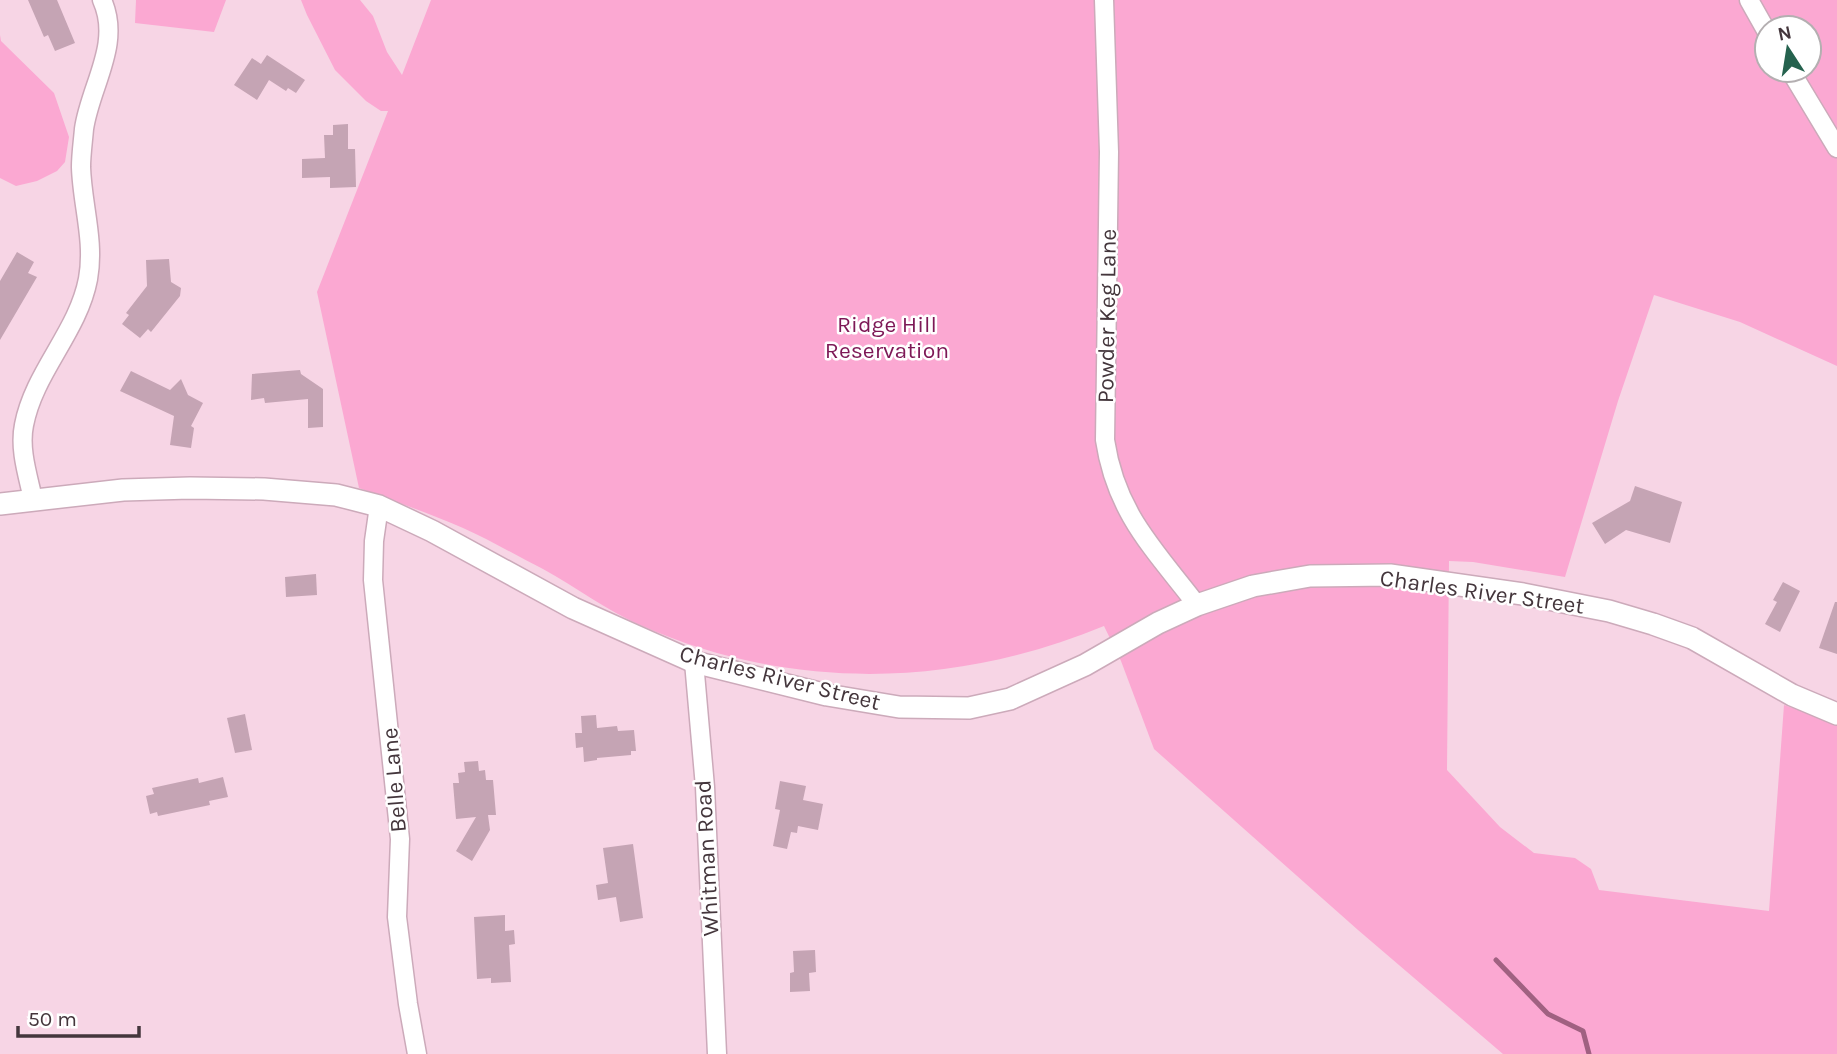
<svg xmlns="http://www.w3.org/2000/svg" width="1837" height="1054" viewBox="0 0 1837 1054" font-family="Karla,sans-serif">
<rect width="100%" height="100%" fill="#f7d5e5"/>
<!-- green -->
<g fill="#fba8d2" fill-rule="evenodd">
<path d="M136,0H226L214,32L135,23Z"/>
<path d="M301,0H360L373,16L387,52L402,75L431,0H1837V366L1740,322L1654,295L1618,401L1565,577L1473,562L1449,561L1447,770L1500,827L1534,853L1575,858L1591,869L1599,890L1769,911L1784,705L1837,723V1054H1503L1358,930L1154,749L1121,661L1104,626C954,688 790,692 640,625C606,610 576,587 543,569C517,556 490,540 463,528C429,513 393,501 359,488L317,292L388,111H381L366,101L335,70L307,15ZM1767,28H1809V70H1767Z"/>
<path d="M0,35L1,41L54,93L69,137L65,162L57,171L37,181L16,186L0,178Z"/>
</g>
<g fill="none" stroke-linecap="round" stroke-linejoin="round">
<!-- stream -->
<path stroke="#a06181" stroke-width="5" d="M1496,960L1548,1014L1583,1031L1589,1054"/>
</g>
<!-- building -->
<g fill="#c5a4b4">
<path d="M28,0H57L75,43L55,51L48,35L44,37Z"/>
<path d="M267,55L305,80L296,93L288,88L286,91L269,80L257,100L234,85L252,58L261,64Z"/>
<path d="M348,124V149H355L356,187L330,188V177L302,178V159L325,158L324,135H333V125Z"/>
<path d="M17,252L34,262L28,273L37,277L0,340V281Z"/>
<path d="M169,259L171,282L181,288L180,296L151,332L148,329L140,338L122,324L129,315L126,313L147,286L146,260Z"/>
<path d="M300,370L301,374L323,389V427L308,428V399L265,403L264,398L251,400L252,374Z"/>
<path d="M131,371L170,390L181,379L188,395L203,403L191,426L194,428L191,448L170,445L174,416L120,391Z"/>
<path d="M1635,486L1682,502L1670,543L1626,530L1605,544L1592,523L1630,501Z"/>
<path d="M316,574L317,595L286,597L285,577Z"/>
<path d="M1783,582L1800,591L1780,632L1765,624L1777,602L1773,600Z"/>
<path d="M1835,602H1837V654L1819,648Z"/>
<path d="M245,714L252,750L235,753L227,718Z"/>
<path d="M596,715L597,728L617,726L618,731L634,730L636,751H631V755L597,758V760L584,762L583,747L576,748L575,733H582L581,716Z"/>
<path d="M478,761L479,771L485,770L486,780H493L496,815H488L490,830L472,861L456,851L476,817L456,819L453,783H459L458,773L465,772L464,762Z"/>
<path d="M223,777L228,797L209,801L210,805L158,816L157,812L150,814L146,796L154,794L152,788L198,778L199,783Z"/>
<path d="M780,781L806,786L803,800L823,804L818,830L798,826L797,833L791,832L787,849L773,846L780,810L775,809Z"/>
<path d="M633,844L643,918L620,922L616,897L598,900L596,885L608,883L603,848Z"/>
<path d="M505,915V931L514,930L515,944L509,945L511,982L491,983V978L477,979L474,917Z"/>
<path d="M815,950L816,972L809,973L810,991L790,992V973L794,972L793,951Z"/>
</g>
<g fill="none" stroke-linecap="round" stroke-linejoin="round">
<!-- minor casing -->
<g stroke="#ccaaba" stroke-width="21">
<g id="minor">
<path d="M1104,0L1109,152L1105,440C1116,513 1154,549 1197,605"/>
<path d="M1749,0L1767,32"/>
<path d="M1790,70L1837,148"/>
<path d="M33,499C28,476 19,449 24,425C34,372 78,332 88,279C95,241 82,204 81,167C81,155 83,141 84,129C90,86 122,44 102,0"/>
<path d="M379,506L374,541L373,580L400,839L397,917L408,1004L417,1054"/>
<path d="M694,662L705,787L717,1054"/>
</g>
</g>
<!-- tertiary casing -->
<g stroke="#ccaaba" stroke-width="24">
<path id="tertiary" d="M0,504L123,490L190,488L264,489L336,495L379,506L432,531L573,608L694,662L827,695L899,707L969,708L1010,699L1085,665L1158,623L1197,605L1253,586L1310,576L1390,575L1523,594L1609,611L1653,624L1692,638L1792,695L1837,714"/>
</g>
<!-- minor -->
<use href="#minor" stroke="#fff" stroke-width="18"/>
<!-- tertiary -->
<use href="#tertiary" stroke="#fff" stroke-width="21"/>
</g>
<g text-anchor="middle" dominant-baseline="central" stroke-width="5" stroke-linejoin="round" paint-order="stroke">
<!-- street labels -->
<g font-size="23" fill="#44363c" stroke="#fff">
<text transform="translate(1107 316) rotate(-89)">Powder Keg Lane</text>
<text transform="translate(1482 592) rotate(8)">Charles River Street</text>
<text transform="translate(780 678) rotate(14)">Charles River Street</text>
<text transform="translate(394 780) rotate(-95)">Belle Lane</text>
<text transform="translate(707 858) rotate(-93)">Whitman Road</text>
</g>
<!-- park labels -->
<g font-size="23" fill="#7d1856" stroke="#fff">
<text x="887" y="324">Ridge Hill<tspan x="887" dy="26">Reservation</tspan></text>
</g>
</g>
<!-- north arrow -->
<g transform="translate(1788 49) rotate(348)"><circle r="33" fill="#ffffff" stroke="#b4afb1" stroke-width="2"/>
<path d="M0-5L12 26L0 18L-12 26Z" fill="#25624e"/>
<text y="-10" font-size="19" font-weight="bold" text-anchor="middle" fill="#44363c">N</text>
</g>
<!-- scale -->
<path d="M18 1026v10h121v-10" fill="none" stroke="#44363c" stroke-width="3.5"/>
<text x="28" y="1026" font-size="21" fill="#44363c" stroke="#ffffff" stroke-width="5" paint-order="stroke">50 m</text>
</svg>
